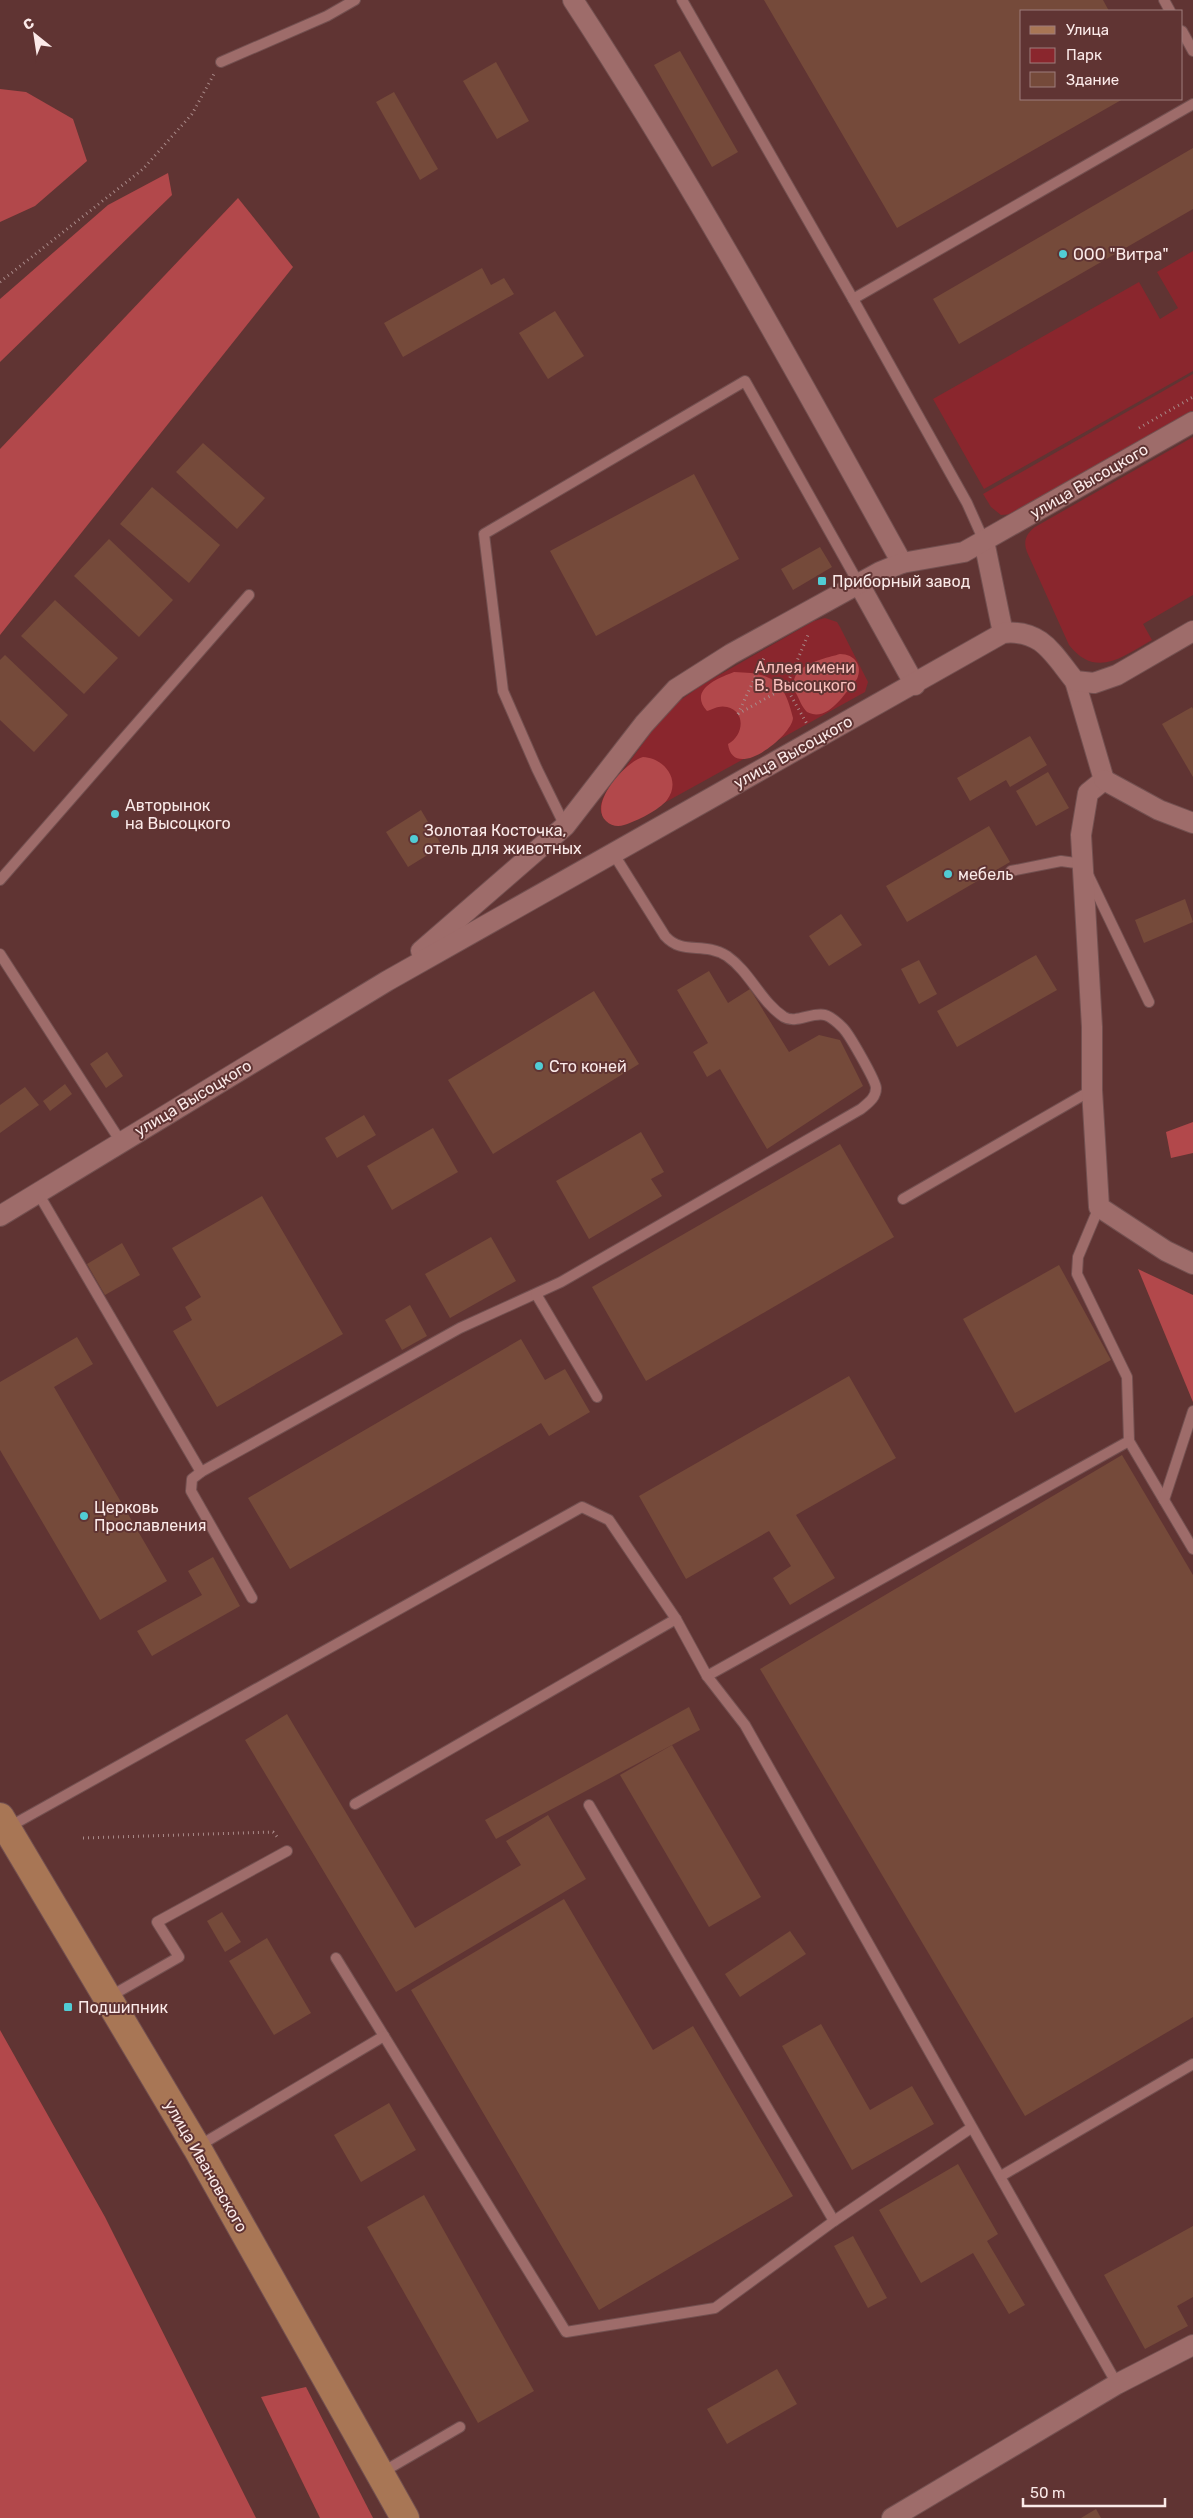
<svg xmlns="http://www.w3.org/2000/svg" width="1193" height="2518" viewBox="0 0 1193 2518" font-family="Rubik,sans-serif">
<rect width="100%" height="100%" fill="#603433"/>
<!-- green -->
<g fill="#8a262d">
<path d="M1193,251V371L984,489L933,399L1139,282L1160,319L1178,308L1157,272Z"/>
<path d="M1193,374V411L1014,514L1001,515L991,507L983,494Z"/>
<path d="M1193,437V595L1143,624L1152,640C1122,657 1096,679 1069,645L1027,552C1023,541 1026,534 1035,527Z"/>
<path d="M825,618L837,622L840,627L868,682L865,692L626,824C608,829 594,814 604,797L652,731L678,702L702,685L814,621Z"/>
</g>
<!-- forest -->
<g fill="#b2484b">
<path d="M0,89L26,92L73,119L87,161L35,206L0,222Z"/>
<path d="M168,173L172,195L0,362V299L108,205Z"/>
<path d="M238,198L293,267L0,635V449Z"/>
<path d="M840,654C855,654 863,666 857,679C844,694 828,723 807,712C802,707 800,701 797,695C783,667 819,660 840,654Z"/>
<path d="M734,672C772,673 784,680 793,718C792,736 733,783 728,744C743,736 747,712 727,707C719,705 713,709 707,711C688,690 718,678 734,672Z"/>
<path d="M643,757C664,758 682,780 667,800C659,810 637,821 624,825C618,827 611,826 606,821C588,804 625,762 643,757Z"/>
<path d="M1193,1122V1153L1171,1158L1166,1132Z"/>
<path d="M1138,1269L1193,1295V1402Z"/>
<path d="M0,2030L105,2217L256,2518H0Z"/>
<path d="M306,2387L373,2518H320L261,2397Z"/>
</g>
<!-- building -->
<g fill="#754a3a">
<path d="M764,0H1103L1109,11H1022V99H1123L897,228Z"/>
<path d="M680,51L738,152L712,167L654,65Z"/>
<path d="M496,62L529,121L497,139L463,81Z"/>
<path d="M394,92L438,169L420,180L376,102Z"/>
<path d="M1193,148V209L959,344L933,299Z"/>
<path d="M482,268L491,285L504,278L514,294L403,357L384,323Z"/>
<path d="M555,311L584,356L548,379L519,333Z"/>
<path d="M203,443L265,498L237,529L176,472Z"/>
<path d="M694,474L739,559L596,636L550,551Z"/>
<path d="M152,487L220,545L189,583L120,524Z"/>
<path d="M109,539L173,600L139,637L74,576Z"/>
<path d="M820,547L832,567L793,590L781,569Z"/>
<path d="M55,600L118,658L84,694L21,636Z"/>
<path d="M5,655L68,715L34,752L0,720V660Z"/>
<path d="M1192,707L1193,709V777L1162,724Z"/>
<path d="M1030,736L1047,765L1010,787L1006,780L970,801L957,778Z"/>
<path d="M1048,772L1069,808L1036,826L1016,791Z"/>
<path d="M421,810L442,846L408,867L386,832Z"/>
<path d="M989,826L1010,862L907,922L886,886Z"/>
<path d="M1185,899L1193,922L1144,943L1135,920Z"/>
<path d="M841,914L862,945L829,966L809,936Z"/>
<path d="M1036,955L1057,990L957,1047L937,1011Z"/>
<path d="M919,960L937,994L919,1004L901,969Z"/>
<path d="M709,971L728,1003L750,989L789,1052L819,1035L840,1040L863,1086L767,1149L720,1069L707,1077L693,1052L708,1043L677,990Z"/>
<path d="M594,991L639,1064L493,1154L448,1080Z"/>
<path d="M107,1052L123,1076L106,1088L90,1064Z"/>
<path d="M65,1084L72,1094L50,1111L43,1101Z"/>
<path d="M25,1087L39,1105L0,1133V1105Z"/>
<path d="M364,1115L376,1135L337,1158L325,1138Z"/>
<path d="M433,1128L458,1172L392,1210L367,1166Z"/>
<path d="M641,1132L664,1172L651,1179L662,1196L589,1239L556,1181Z"/>
<path d="M840,1144L894,1237L646,1381L592,1287Z"/>
<path d="M262,1196L343,1334L217,1407L173,1331L192,1320L185,1307L201,1297L172,1248Z"/>
<path d="M491,1237L516,1281L450,1318L425,1274Z"/>
<path d="M122,1243L140,1275L105,1295L87,1264Z"/>
<path d="M1059,1265L1111,1360L1015,1413L963,1319Z"/>
<path d="M410,1305L427,1336L402,1350L385,1320Z"/>
<path d="M77,1337L93,1364L54,1387L167,1581L100,1620L0,1450V1382Z"/>
<path d="M521,1339L545,1380L565,1369L590,1412L549,1436L541,1423L290,1569L248,1498Z"/>
<path d="M849,1376L896,1458L796,1515L835,1578L790,1605L773,1578L791,1566L769,1531L686,1579L639,1496Z"/>
<path d="M1122,1455L1193,1575V2017L1025,2116L760,1669Z"/>
<path d="M213,1557L240,1606L152,1656L137,1631L202,1595L188,1571Z"/>
<path d="M689,1707L700,1730L496,1839L485,1820Z"/>
<path d="M287,1714L415,1928L521,1865L506,1841L548,1815L586,1879L396,1992L245,1740Z"/>
<path d="M672,1745L761,1897L709,1927L620,1775Z"/>
<path d="M564,1899L653,2050L693,2026L793,2196L599,2310L411,1990Z"/>
<path d="M222,1912L241,1942L225,1952L207,1921Z"/>
<path d="M790,1931L806,1954L740,1997L725,1974Z"/>
<path d="M267,1938L311,2013L274,2035L229,1961Z"/>
<path d="M821,2024L870,2110L912,2086L934,2124L852,2170L782,2046Z"/>
<path d="M389,2103L416,2150L361,2182L334,2135Z"/>
<path d="M958,2164L998,2234L987,2241L1025,2305L1009,2314L973,2253L921,2283L879,2210Z"/>
<path d="M424,2195L534,2391L478,2423L367,2227Z"/>
<path d="M1193,2226V2297L1177,2306L1188,2326L1145,2349L1104,2275Z"/>
<path d="M853,2236L887,2298L868,2308L834,2246Z"/>
<path d="M777,2369L797,2404L727,2444L707,2409Z"/>
<path d="M1096,2509L1101,2518H1081Z"/>
</g>
<g fill="none" stroke-linecap="round" stroke-linejoin="round">
<!-- lane casing -->
<g stroke="#735050" stroke-width="12">
<g id="lane">
<path d="M682,0L853,299L967,503L984,541"/>
<path d="M1164,0L1170,11"/>
<path d="M1182,31L1193,51"/>
<path d="M221,62L327,16L355,0"/>
<path d="M853,299L1193,104"/>
<path d="M565,826L537,769L503,691L484,534L745,381L859,584"/>
<path d="M1011,871L1061,861L1083,864L1149,1002"/>
<path d="M0,880L249,595"/>
<path d="M0,954L121,1142"/>
<path d="M38,1193L201,1472L460,1328L561,1282L861,1109C868,1103 876,1098 876,1088C876,1081 849,1034 843,1028C838,1023 832,1017 825,1015C811,1012 796,1024 784,1017C761,1002 750,972 727,956C703,941 683,956 665,936L613,853"/>
<path d="M903,1199L1092,1090"/>
<path d="M1099,1207L1078,1257L1077,1274L1127,1377L1129,1441L1193,1549"/>
<path d="M536,1294L597,1397"/>
<path d="M201,1472L192,1479L191,1491L252,1598"/>
<path d="M1164,1500L1193,1411"/>
<path d="M707,1676L1129,1441"/>
<path d="M355,1804L676,1619"/>
<path d="M589,1805L834,2221"/>
<path d="M7,1828L582,1507L609,1520L676,1619L707,1676L745,1725L1117,2384"/>
<path d="M336,1958L566,2332L715,2308L834,2221L971,2128"/>
<path d="M109,1997L179,1957L157,1922L287,1851"/>
<path d="M197,2147L384,2036"/>
<path d="M1001,2176L1193,2064"/>
<path d="M381,2473L460,2427"/>
</g>
</g>
<!-- street casing -->
<g stroke="#735050" stroke-width="22">
<g id="street">
<path d="M573,0C692,182 797,373 902,563"/>
<path d="M984,541L1003,633"/>
<path d="M859,584L915,685"/>
<path d="M1075,681L1104,780L1088,793L1081,835L1092,1027V1090L1099,1207L1166,1251L1193,1264"/>
<path d="M1104,780L1159,810L1193,823"/>
<path d="M421,951L565,826L644,724L676,689L731,654L880,572L902,563L964,552L1193,422"/>
<path d="M0,1216L387,981L1003,633C1042,629 1053,654 1075,681L1094,683L1117,675L1193,631"/>
<path d="M892,2518L1117,2384L1193,2345"/>
</g>
</g>
<!-- secondary casing -->
<g stroke="#735050" stroke-width="30">
<path id="secondary" d="M0,1817L197,2148L405,2518"/>
</g>
<!-- path -->
<g stroke="#a98a89" stroke-width="3" stroke-dasharray="1 4" stroke-linecap="butt">
<path d="M0,282L143,169L192,114L214,74"/>
<path d="M1139,428L1193,397"/>
<path d="M786,687L807,724"/>
<path d="M738,714L786,687L808,635"/>
<path d="M738,714L764,658"/>
<path d="M83,1838L273,1832L279,1839"/>
</g>
<!-- lane -->
<use href="#lane" stroke="#9e6c6a" stroke-width="10"/>
<!-- street -->
<use href="#street" stroke="#9e6c6a" stroke-width="20"/>
<!-- secondary -->
<use href="#secondary" stroke="#a87655" stroke-width="28"/>
</g>
<!-- markers -->
<g fill="#51ccd4" stroke="#603433" stroke-width="2">
<circle cx="1063" cy="254" r="5"/>
<rect x="817" y="576" width="10" height="10" rx="2.5"/>
<circle cx="115" cy="814" r="5"/>
<circle cx="414" cy="839" r="5"/>
<circle cx="948" cy="874" r="5"/>
<circle cx="539" cy="1066" r="5"/>
<circle cx="84" cy="1516" r="5"/>
<rect x="63" y="2002" width="10" height="10" rx="2.5"/>
</g>
<g text-anchor="middle" dominant-baseline="central" stroke-width="4" stroke-linejoin="round" paint-order="stroke">
<!-- poi labels -->
<g font-size="16" fill="#fbeae9" stroke="#603433" text-anchor="start">
<text x="1073" y="254">ООО "Витра"</text>
<text x="832" y="581">Приборный завод</text>
<text x="125" y="805">Авторынок<tspan x="125" dy="18">на Высоцкого</tspan></text>
<text x="424" y="830">Золотая Косточка,<tspan x="424" dy="18">отель для животных</tspan></text>
<text x="958" y="874">мебель</text>
<text x="549" y="1066">Сто коней</text>
<text x="94" y="1507">Церковь<tspan x="94" dy="18">Прославления</tspan></text>
<text x="78" y="2007">Подшипник</text>
</g>
<!-- street labels -->
<g font-size="16" fill="#fbeae9" stroke="#603433">
<text transform="translate(1089 481) rotate(-30)">улица Высоцкого</text>
<text transform="translate(793 752) rotate(-29)">улица Высоцкого</text>
<text transform="translate(193 1098) rotate(-31)">улица Высоцкого</text>
<text transform="translate(206 2166) rotate(60)">улица Ивановского</text>
</g>
<!-- park labels -->
<g font-size="16" fill="#f9bfbc" stroke="#603433">
<text x="805" y="667">Аллея имени<tspan x="805" dy="18">В. Высоцкого</tspan></text>
</g>
</g>
<!-- legend -->
<rect x="1020" y="10" width="162" height="90" fill="#603433" stroke="#9e7d7c"/>
<rect x="1030" y="26" width="25" height="8" fill="#a87655" stroke="#9e7d7c"/>
<text x="1066" y="35" font-size="15" fill="#fbeae9">Улица</text>
<rect x="1030" y="48" width="25" height="15" fill="#8a262d" stroke="#9e7d7c"/>
<text x="1066" y="60" font-size="15" fill="#fbeae9">Парк</text>
<rect x="1030" y="72" width="25" height="15" fill="#754a3a" stroke="#9e7d7c"/>
<text x="1066" y="85" font-size="15" fill="#fbeae9">Здание</text>
<!-- north arrow -->
<g transform="translate(35 35) rotate(330)" stroke="#603433" stroke-width="4" paint-order="stroke">
<path d="M0-4L9 19L0 12L-9 19Z" fill="#fbeae9"/>
<text y="-8" font-size="14" font-weight="bold" text-anchor="middle" fill="#fbeae9">С</text>
</g>
<!-- scale -->
<path d="M1023 2498v8h142v-8" fill="none" stroke="#fbeae9" stroke-width="2.5"/>
<text x="1030" y="2498" font-size="15" fill="#fbeae9" stroke="#603433" stroke-width="4" paint-order="stroke">50 m</text>
</svg>
